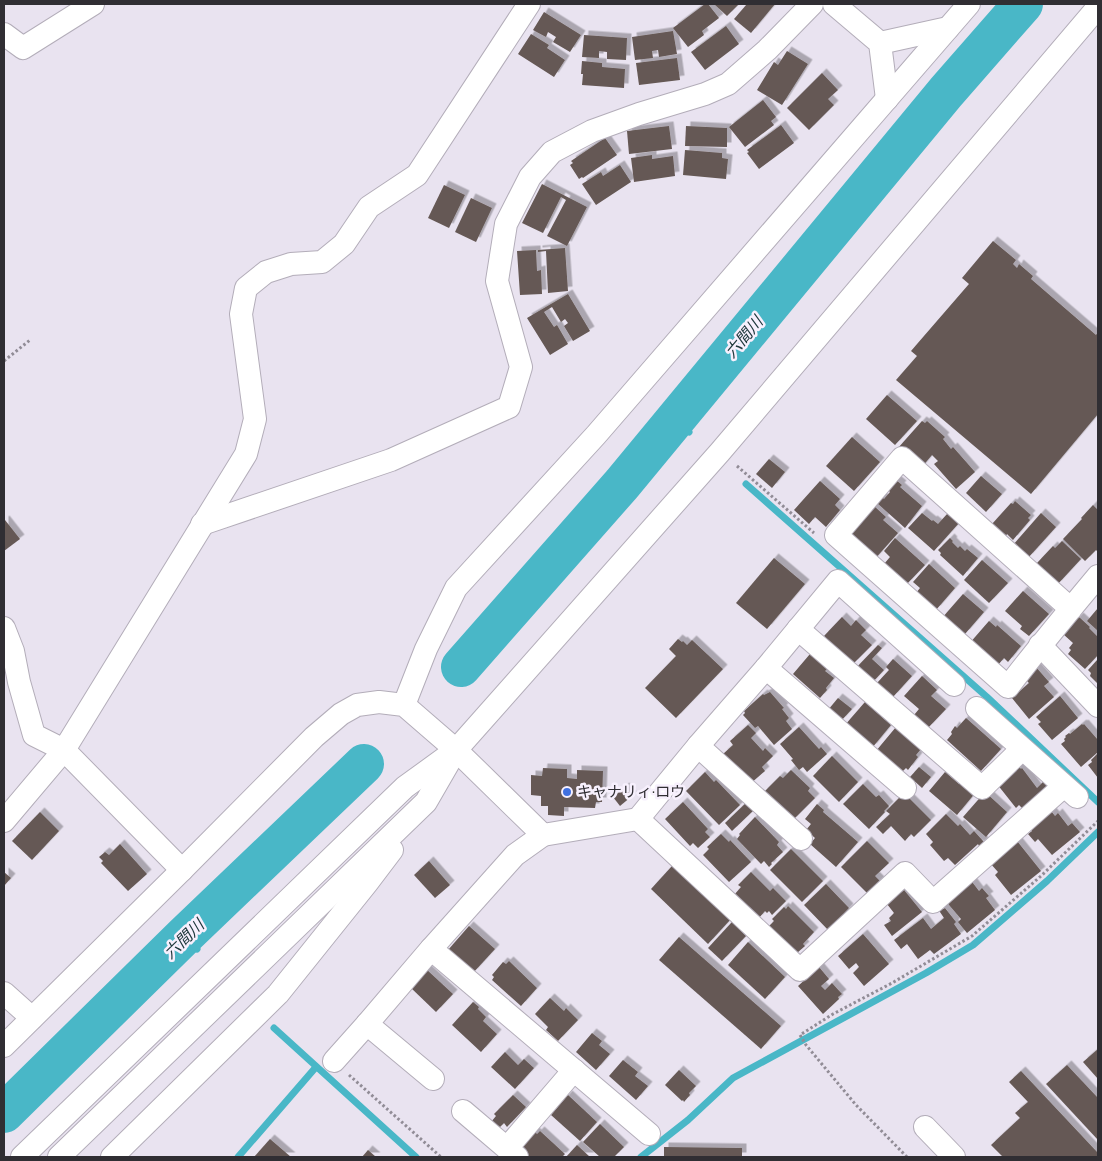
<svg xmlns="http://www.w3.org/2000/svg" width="1102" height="1161" viewBox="0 0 1102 1161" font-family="'DM Sans','Noto Sans JP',sans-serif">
<defs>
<filter id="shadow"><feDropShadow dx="4.5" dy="-4.5" stdDeviation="0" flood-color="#0004"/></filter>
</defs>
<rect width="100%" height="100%" fill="#e9e3f0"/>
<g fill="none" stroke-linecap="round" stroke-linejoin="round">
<!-- stream -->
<g stroke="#49b7c7" stroke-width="7">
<path d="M675,419L689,432"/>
<path d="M746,484L987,697L1098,802"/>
<path d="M184,936L197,949"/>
<path d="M274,1028L416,1157"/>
<path d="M238,1157L316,1067"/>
<path d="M641,1157L688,1120L733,1078L926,973L973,945L1047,881L1098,832"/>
</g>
<!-- river -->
<g stroke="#49b7c7" stroke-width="40">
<path d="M461,667L622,484L946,92L1023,4"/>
<path d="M4,1113L184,936L364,764"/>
</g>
</g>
<!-- building -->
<g fill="#655854" filter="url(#shadow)">
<path d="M705,4H708L719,18L702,31L704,35L688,47L673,28Z"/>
<path d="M714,4H739L727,16Z"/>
<path d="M747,4H775L751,33L734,19Z"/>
<path d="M544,12L581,35L570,52L553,42L556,37L548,32L546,37L533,30Z"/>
<path d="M726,26L739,44L705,70L691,52Z"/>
<path d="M673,31L677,54L659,57L658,50L652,51L653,58L635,60L632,37Z"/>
<path d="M531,34L549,45L547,48L565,60L554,77L518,54Z"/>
<path d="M584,35L627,38L626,60L607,59V52L599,51V58L582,57Z"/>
<path d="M787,51L808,64L782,105L757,90L774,62L778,65Z"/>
<path d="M677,58L680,80L639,85L636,63Z"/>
<path d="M582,61L602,63V67L625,69L624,88L582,85L583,74H581Z"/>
<path d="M822,73L838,90L828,99L834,105L809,130L787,108Z"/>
<path d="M763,100L776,117L771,121L774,125L745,147L729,127Z"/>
<path d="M781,125L794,143L759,169L747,153L749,152L747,150Z"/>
<path d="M669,126L672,149L629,154L627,131Z"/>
<path d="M686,126L727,128V147L685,146Z"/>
<path d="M605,138L617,155L583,178L582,177L579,179L570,165L573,163L571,161Z"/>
<path d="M685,150L722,153V158L728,159L726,179L683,175Z"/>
<path d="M652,155V159L673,156L675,176L634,182L631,158Z"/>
<path d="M620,165L631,182L596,205L582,184L601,172L603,176Z"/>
<path d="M542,184L587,207L567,246L547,236L566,200L561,197L543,233L522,223Z"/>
<path d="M444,185L465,195L449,228L428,218Z"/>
<path d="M471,198L492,208L476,242L455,232Z"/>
<path d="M993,241L1016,260L1013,264L1017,268L1019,264L1033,276L1031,279L1096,335L1098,332V414L1031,494L896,380L917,356L911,351L969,284L962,278Z"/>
<path d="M565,248L568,291L548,293L546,251L538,252V250Z"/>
<path d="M536,250L537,271L541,270L542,294L520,295L517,251Z"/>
<path d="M568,294L590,331L573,341L564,326L568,323L565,319L561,322L552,307L544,312L554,327L557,325L568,344L550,355L527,318Z"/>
<path d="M887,395L917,421L895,445L866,419Z"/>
<path d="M922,421L925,423L927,421L945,437L943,439L951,449L953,447L975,472L956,489L934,464L938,461L932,455L921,468L898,448Z"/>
<path d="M852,437L880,462L854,491L826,466Z"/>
<path d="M769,459L785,472L772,488L756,474Z"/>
<path d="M981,476L1002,494L986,512L966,493Z"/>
<path d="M896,480L902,485L900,487L922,506L905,528L877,503L882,497L884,499L890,492L888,490Z"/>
<path d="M820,481L840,499L835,505L840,510L826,527L815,517L809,524L794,510Z"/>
<path d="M1015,501L1031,515L1028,518L1030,520L1013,540L1007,534L1006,536L992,524L1011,503L1013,504Z"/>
<path d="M1093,505L1098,510V552L1096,550L1085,561L1063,539L1082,519L1081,518Z"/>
<path d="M874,506L886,517L883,520L898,533L873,561L847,537Z"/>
<path d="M922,513L932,521L933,520L938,524L948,513L959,523L934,551L908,528Z"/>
<path d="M1041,513L1056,527L1028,558L1013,545Z"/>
<path d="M5,520L20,539L4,551V521Z"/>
<path d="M895,538L925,565L907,584L884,564L890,557L884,551Z"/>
<path d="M950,538L953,541L952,542L958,548L960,546L965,551L967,549L978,558L963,576L940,555L941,553L938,550Z"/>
<path d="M1062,541L1081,559L1057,585L1038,567L1039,565L1037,563L1053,546L1055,548Z"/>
<path d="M774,558L805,584L767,629L736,603Z"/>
<path d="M982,560L1008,583L989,603L964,580Z"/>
<path d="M929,564L955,588L936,610L916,593L920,588L913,582Z"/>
<path d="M1023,591L1049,614L1029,636L1020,629L1022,626L1005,611Z"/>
<path d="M963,594L984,612L965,634L959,628L957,630L942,618Z"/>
<path d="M1098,608V631L1087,621Z"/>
<path d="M842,617L851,626L856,620L866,630L861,635L872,645L853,664L824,636Z"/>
<path d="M1079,617L1090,627L1089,628L1098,637V655L1085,669L1068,654L1071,650L1069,648L1073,643L1063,634Z"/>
<path d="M989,621L996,627L997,625L1021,646L1008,662L1004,658L998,665L969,644Z"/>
<path d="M678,639L682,642L683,641L687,645L692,640L723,669L676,718L645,688L676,656L669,649Z"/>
<path d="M878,645L882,648L872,659L884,670L871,684L855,669Z"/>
<path d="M810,654L827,669L825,671L834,678L826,688L827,690L820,698L793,674Z"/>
<path d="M893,659L912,676L893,697L877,683L889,670L886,667Z"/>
<path d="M1098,659V684L1090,676L1091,673L1088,670Z"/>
<path d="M1035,666L1049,682L1044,686L1054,697L1029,719L1012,698L1029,683L1023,677Z"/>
<path d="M922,676L937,690L931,696L946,709L928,728L914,715L919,709L904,696Z"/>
<path d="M770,692L784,708L782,709L789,718L786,721L792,729L774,745L758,726L755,728L743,715L745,713L744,711L763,694L764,695Z"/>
<path d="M1060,696L1078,718L1052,740L1038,724L1041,722L1036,717Z"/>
<path d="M838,698L852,709L841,721L828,710Z"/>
<path d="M865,702L891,725L872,748L845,725Z"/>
<path d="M966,718L1001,749L981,771L947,740L952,734L951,732L955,726L957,728Z"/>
<path d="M1082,724L1083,725L1084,724L1098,740V752L1081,767L1061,744L1065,741L1064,739L1066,737L1065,736L1069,733L1070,734Z"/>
<path d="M748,725L756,733L751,738L763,751L765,748L773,756L762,767L765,771L750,784L723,754L733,745L730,741Z"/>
<path d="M799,727L819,749L821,747L827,754L807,772L803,767L799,770L791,760L793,759L780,744Z"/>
<path d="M896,727L921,749L916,755L918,757L908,770L906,768L902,772L876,751Z"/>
<path d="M1098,753V778L1088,765L1092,762L1091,760Z"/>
<path d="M832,756L858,782L839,802L813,776Z"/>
<path d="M1017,764L1021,769L1022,768L1037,788L1043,782L1048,788L1023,809L1019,805L1016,808L997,784Z"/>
<path d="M919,767L931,777L922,788L910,777Z"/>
<path d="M543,768L567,769V778L577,779V770L603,771L602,802H596L595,808L564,807V816L548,815V806H541V796L531,795V775L542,776Z"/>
<path d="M791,770L810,788L808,791L815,798L792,821L763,793L780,776L783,778Z"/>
<path d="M705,772L714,782L716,780L740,805L719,825L686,791Z"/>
<path d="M945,772L959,784L962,781L976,792L957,815L929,791Z"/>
<path d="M863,784L876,797L879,795L889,806L884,811L885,812L869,829L843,804Z"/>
<path d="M625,787L632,796L620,806L613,797Z"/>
<path d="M985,792L1007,812L986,837L963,817Z"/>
<path d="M904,793L931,820L914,837L911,834L905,841L891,826L883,834L876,827L890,814L886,811Z"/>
<path d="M748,801L755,809L732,831L725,823Z"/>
<path d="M683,802L708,829L705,832L710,837L698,848L693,843L690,846L665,819Z"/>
<path d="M817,804L824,810L823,812L858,842L836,867L810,844L815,838L806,830L811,824L805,819Z"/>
<path d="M1051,811L1055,816L1058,813L1068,826L1072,823L1080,832L1052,855L1038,839L1035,842L1028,834L1032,831L1030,828Z"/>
<path d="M40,812L59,831L32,860L12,841Z"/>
<path d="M946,814L958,826L960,824L970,835L974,831L984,842L979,846L978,844L955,865L948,858L944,861L930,845L933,842L926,834Z"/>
<path d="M755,817L779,842L777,845L783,852L771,863L772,864L769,867L764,861L761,864L737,839L740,835L739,834Z"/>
<path d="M721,834L729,842L730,840L751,862L729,882L703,855L709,849L707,847Z"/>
<path d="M867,841L889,863L875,876L880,881L867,893L841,867Z"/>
<path d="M1017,841L1041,871L1011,895L995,875L998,872L990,863Z"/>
<path d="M120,844L147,874L128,891L101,863L103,861L99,857L105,852L109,855Z"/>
<path d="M791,849L823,881L802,902L770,870Z"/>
<path d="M429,861L450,885L435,898L414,875Z"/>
<path d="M672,866L730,920L708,944L651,889Z"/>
<path d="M4,872L11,878L4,886Z"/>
<path d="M751,872L770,891L773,888L786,901L772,915L769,911L767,913L765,911L758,919L734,895L741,887L738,885Z"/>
<path d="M969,878L979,891L982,888L989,896L986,898L995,910L967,933L958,922L961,919L944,899Z"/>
<path d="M826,884L849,908L838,920L839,922L829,931L804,905Z"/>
<path d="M904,890L922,912L892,936L884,925L891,921L889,918L894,913L887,904Z"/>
<path d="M940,904L943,909L945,908L956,922L954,924L961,934L934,954L930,950L918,959L907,944L901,949L894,940L923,918L931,929L944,918L936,906Z"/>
<path d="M788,906L814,932L803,944L805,946L797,953L768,927L774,921L772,919L784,907L786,909Z"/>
<path d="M732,922L746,936L722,961L708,948Z"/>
<path d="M469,926L495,949L473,973L448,950Z"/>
<path d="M863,934L889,964L864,986L853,973L859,967L856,963L849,969L838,956Z"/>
<path d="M679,937L781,1026L761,1049L659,960Z"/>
<path d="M748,942L785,977L765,999L728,965Z"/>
<path d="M509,961L537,988L521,1006L492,980L494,977L492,975L503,962L506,964Z"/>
<path d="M819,967L829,979L821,986L825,990L832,983L842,994L838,997L839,999L823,1014L798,986Z"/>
<path d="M426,969L453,994L436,1012L410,987Z"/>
<path d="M550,998L564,1011L566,1008L578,1020L558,1041L546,1030L548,1027L535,1014Z"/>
<path d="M473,1002L479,1007L478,1009L486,1017L483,1021L497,1034L481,1052L452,1025Z"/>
<path d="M592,1033L602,1041L599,1045L610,1054L596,1070L576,1052Z"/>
<path d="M1098,1049V1079L1083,1062Z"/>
<path d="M505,1052L518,1065L524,1059L534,1068L515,1089L491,1067Z"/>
<path d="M623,1060L638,1072L635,1076L648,1086L636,1100L609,1076Z"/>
<path d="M1067,1065L1098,1098V1140L1046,1084Z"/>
<path d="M679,1070L696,1086L689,1093L690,1095L684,1102L683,1100L682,1101L665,1085Z"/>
<path d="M1021,1071L1098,1153V1157H1003L991,1145L1020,1118L1015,1113L1028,1102L1009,1082Z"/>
<path d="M513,1095L526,1107L507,1127L504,1123L498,1129L491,1122L496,1116L494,1114Z"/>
<path d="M568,1095L597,1122L580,1141L551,1115Z"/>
<path d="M600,1124L624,1147L614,1157H600L583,1142Z"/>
<path d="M534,1131L537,1134L540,1131L565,1154L562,1157H528L521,1151V1146Z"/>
<path d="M270,1139L291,1157H254Z"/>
<path d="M577,1145L590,1157H566Z"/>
<path d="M664,1147L742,1148V1157H664Z"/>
<path d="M368,1150L376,1157H362Z"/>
</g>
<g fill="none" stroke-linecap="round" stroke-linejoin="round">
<!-- minor casing -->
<g stroke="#b3adb9" stroke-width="24">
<g id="minor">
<path d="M834,4L880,43L887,99"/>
<path d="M4,34L23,48L93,4"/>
<path d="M880,43L948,28"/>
<path d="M202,524L391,460L509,407L521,367L497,281L506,224L530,177L552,152L592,131L639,114L705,94L728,84L767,50L812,4"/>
<path d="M1071,609L902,458L836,535L1008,687C1037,649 1068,612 1098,576"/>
<path d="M4,628L13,651L19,682L34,735L64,750L182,870"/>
<path d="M798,629L982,788L1022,749"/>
<path d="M1040,645L1098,706"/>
<path d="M766,668L905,788"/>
<path d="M404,705L426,649L456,588L596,435L969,4"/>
<path d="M977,708L1077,797"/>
<path d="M698,746L801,839"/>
<path d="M638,819L800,970L905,873L933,902L1064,786"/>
<path d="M4,821L64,750L246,454L255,419L241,314L246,288L266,272L291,264L322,262L344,244L369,207L417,175L529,4"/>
<path d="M431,949L649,1134"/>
<path d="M4,993L32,1018"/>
<path d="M367,1024L433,1079"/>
<path d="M4,1046L182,870L314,737L341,714L357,705L379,702L404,705L456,750L543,835L638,819L698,746L766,668L838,581L954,685"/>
<path d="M334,1061L367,1024L431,949L515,855L543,835"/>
<path d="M463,1111L517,1157"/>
<path d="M925,1127L954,1157"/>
<path d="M507,1148L574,1070"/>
<path d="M22,1157L405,787L456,750L720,452L1098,7"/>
<path d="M59,1157L426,802L452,757"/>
<path d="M112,1157L278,994L367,883L392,850"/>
</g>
</g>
<!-- path -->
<g stroke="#918c96" stroke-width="3" stroke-dasharray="2.5 2.5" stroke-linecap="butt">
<path d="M4,361L30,340"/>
<path d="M737,466L814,533"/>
<path d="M349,1075L441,1157"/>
<path d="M907,1157L856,1105L806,1045L800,1035L833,1014L892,983L972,936L1041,876L1098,821"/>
</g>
<!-- minor -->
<use href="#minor" stroke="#fff" stroke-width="22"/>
</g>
<!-- markers -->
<circle fill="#4070e0" stroke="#f7f0fd" stroke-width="2" cx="567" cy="792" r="5"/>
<g text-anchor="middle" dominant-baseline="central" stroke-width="5" stroke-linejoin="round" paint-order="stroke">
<!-- poi labels -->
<g font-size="15" fill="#302e33" stroke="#f7f0fd" text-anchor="start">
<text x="577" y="792">キャナリィ·ロウ</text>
</g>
<!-- water labels -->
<g font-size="16" font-style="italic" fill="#20393d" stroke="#f7f0fd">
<text transform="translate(744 337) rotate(-50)">六間川</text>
<text transform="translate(184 939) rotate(-44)">六間川</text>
</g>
</g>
<!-- border -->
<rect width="1102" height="1161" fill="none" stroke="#302e33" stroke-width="10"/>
</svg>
